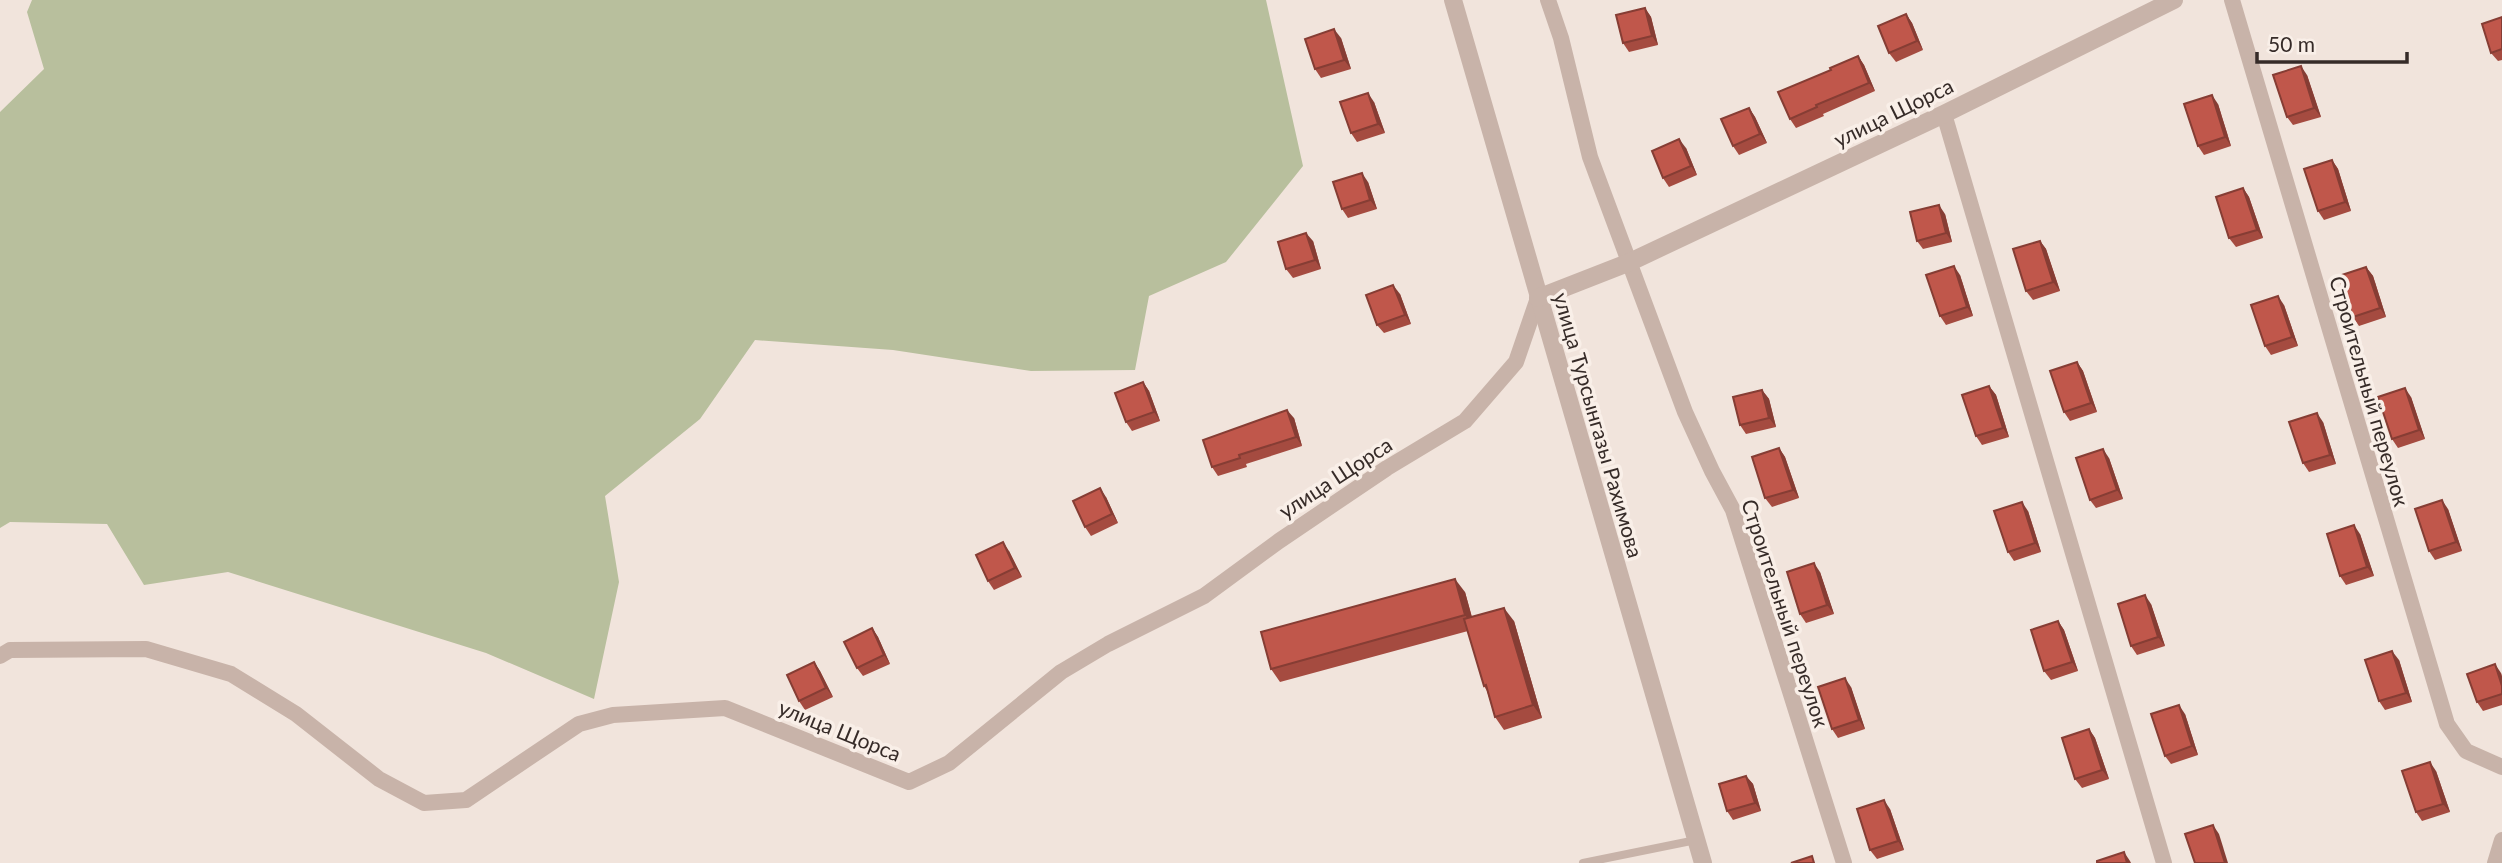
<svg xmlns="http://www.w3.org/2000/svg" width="2502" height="863" viewBox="0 0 2502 863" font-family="Lato,sans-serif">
<rect width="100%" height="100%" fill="#f1e4dc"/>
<!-- green -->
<path fill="#b8bf9d" d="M32,0H1266L1303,166L1226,262L1149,296L1135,370L1031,371L893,350L755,340L700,419L605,496L619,582L594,699L486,653L228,572L144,585L107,524L10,522L0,528V112L44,69L27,12Z"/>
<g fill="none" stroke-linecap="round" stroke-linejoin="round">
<!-- service -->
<path stroke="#c8b3a9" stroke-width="8" d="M1583,863L1696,840"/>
<!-- minor -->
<g stroke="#c8b3a9" stroke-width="16">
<path d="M1548,0L1561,38L1590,157L1685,412L1712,471L1733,510L1844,863"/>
<path d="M2232,0L2447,724L2466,751L2502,767"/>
<path d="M1944,114L2164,863"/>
<path d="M0,656L10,650L146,649L231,674L296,714L379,779L424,803L466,800L579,724L613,715L725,708L909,782L949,763L1061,672L1108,644L1204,596L1279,541L1387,468L1465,421L1516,362L1538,298"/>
<path d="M2495,863L2502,840"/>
</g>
<!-- tertiary -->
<g stroke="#c8b3a9" stroke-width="18">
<path d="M1453,0L1703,863"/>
<path d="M1538,298L1630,262L1944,114L2174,0"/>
</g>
</g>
<!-- wall -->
<g fill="#a54b40">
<path d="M1645,8L1651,17L1658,45L1629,52L1623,43Z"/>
<path d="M1906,14L1912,23L1923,50L1896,62L1889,53Z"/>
<path d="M2502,17V60L2498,61L2491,53Z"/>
<path d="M1341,38L1351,69L1321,78L1315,69Z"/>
<path d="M1858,56L1864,65L1875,91L1823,114L1824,116L1796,128L1790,119L1831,70Z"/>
<path d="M2307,75L2321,117L2293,125L2287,117Z"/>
<path d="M1374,102L1385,133L1357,142L1351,133Z"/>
<path d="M2218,104L2231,146L2204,155L2198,146Z"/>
<path d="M1749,108L1755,117L1767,143L1739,155L1733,146Z"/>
<path d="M1686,148L1697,175L1669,187L1663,178Z"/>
<path d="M2332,160L2338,169L2351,211L2324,220L2318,211Z"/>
<path d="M1368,182L1377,209L1348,218L1342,209Z"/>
<path d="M2243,188L2249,197L2263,238L2236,247L2229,238Z"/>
<path d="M1945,214L1952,242L1923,249L1917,241Z"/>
<path d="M1313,241L1321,269L1293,278L1286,269Z"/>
<path d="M2040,241L2046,249L2060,291L2033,300L2026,291Z"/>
<path d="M2366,267L2373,276L2386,317L2359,326L2353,317Z"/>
<path d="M1960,275L1973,316L1946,325L1940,316Z"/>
<path d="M1400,294L1411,324L1384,333L1377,325Z"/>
<path d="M2284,305L2298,346L2271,355L2265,346Z"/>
<path d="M2077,362L2083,371L2097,412L2070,421L2064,412Z"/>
<path d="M1143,382L1149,391L1160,421L1132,431L1126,422Z"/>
<path d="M1989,386L1996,395L2009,437L1982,445L1976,436Z"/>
<path d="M1762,390L1769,399L1776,427L1746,434L1740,425Z"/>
<path d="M2411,397L2425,439L2398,448L2392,439Z"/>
<path d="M1294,418L1302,446L1246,464L1247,467L1218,476L1212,467Z"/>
<path d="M2323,422L2336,464L2309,472L2303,463Z"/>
<path d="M1779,448L1785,457L1799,498L1772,507L1765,498Z"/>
<path d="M2109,458L2123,499L2096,508L2090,500Z"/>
<path d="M1106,497L1118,523L1091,536L1085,527Z"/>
<path d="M2448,509L2462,551L2435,560L2429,551Z"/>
<path d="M2028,511L2041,552L2014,561L2008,552Z"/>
<path d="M2360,534L2374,576L2346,585L2340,576Z"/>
<path d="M1009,551L1022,577L994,590L988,581Z"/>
<path d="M1820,572L1834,614L1806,623L1800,614Z"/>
<path d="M1465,592L1472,617L1514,621L1542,718L1504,730L1495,717L1487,691L1484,686L1468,631L1280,682L1271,669Z"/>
<path d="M2151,604L2165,646L2137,655L2131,646Z"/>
<path d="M2058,621L2064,630L2078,671L2051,680L2044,671Z"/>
<path d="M872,628L878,637L890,664L863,676L857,668Z"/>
<path d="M2399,660L2412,702L2385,710L2379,701Z"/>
<path d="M814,662L820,671L833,697L805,710L799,701Z"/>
<path d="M2501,673L2502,677V705L2483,711L2477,702Z"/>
<path d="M1851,687L1865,729L1838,738L1832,729Z"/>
<path d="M2185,714L2198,755L2171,764L2165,756Z"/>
<path d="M2089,729L2095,738L2109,779L2082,788L2075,779Z"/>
<path d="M2436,771L2450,812L2422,821L2416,812Z"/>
<path d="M1746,776L1753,784L1761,811L1733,820L1727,811Z"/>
<path d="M1890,809L1904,850L1877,859L1870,850Z"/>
</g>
<!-- shaded-wall -->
<g fill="#863d34">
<path d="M1645,8L1651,17L1658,45L1652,36Z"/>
<path d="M1906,14L1912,23L1923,50L1917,41Z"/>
<path d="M1334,29L1341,38L1351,69L1344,60Z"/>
<path d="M1858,56L1864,65L1875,91L1869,83Z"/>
<path d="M2301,66L2307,75L2321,117L2314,108Z"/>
<path d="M1368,93L1374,102L1385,133L1378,124Z"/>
<path d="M2212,95L2218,104L2231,146L2225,137Z"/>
<path d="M1749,108L1755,117L1767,143L1760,134Z"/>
<path d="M1679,139L1686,148L1697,175L1691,166Z"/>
<path d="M2332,160L2338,169L2351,211L2345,202Z"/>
<path d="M1362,173L1368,182L1377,209L1370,200Z"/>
<path d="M2243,188L2249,197L2263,238L2257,230Z"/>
<path d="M1939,205L1945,214L1952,242L1946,233Z"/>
<path d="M1306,233L1313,241L1321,269L1315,260Z"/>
<path d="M2040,241L2046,249L2060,291L2053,282Z"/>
<path d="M1954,266L1960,275L1973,316L1967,307Z"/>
<path d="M2366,267L2373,276L2386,317L2380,308Z"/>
<path d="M1393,285L1400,294L1411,324L1405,315Z"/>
<path d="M2278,296L2284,305L2298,346L2292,337Z"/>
<path d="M2077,362L2083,371L2097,412L2091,403Z"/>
<path d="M1143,382L1149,391L1160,421L1154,412Z"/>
<path d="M1989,386L1996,395L2009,437L2003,428Z"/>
<path d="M2405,388L2411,397L2425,439L2419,430Z"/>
<path d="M1762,390L1769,399L1776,427L1769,418Z"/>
<path d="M1287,410L1294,418L1302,446L1296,437Z"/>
<path d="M2317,413L2323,422L2336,464L2330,455Z"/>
<path d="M1779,448L1785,457L1799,498L1793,490Z"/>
<path d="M2103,449L2109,458L2123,499L2117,490Z"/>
<path d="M1100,488L1106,497L1118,523L1112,514Z"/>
<path d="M2442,500L2448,509L2462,551L2456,542Z"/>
<path d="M2022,502L2028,511L2041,552L2035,543Z"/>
<path d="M2354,525L2360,534L2374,576L2367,567Z"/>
<path d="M1003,542L1009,551L1022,577L1015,568Z"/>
<path d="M1814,563L1820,572L1834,614L1827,605Z"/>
<path d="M1455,579L1465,592L1475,629L1465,615Z"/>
<path d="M2145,595L2151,604L2165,646L2158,637Z"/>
<path d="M1504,608L1514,621L1542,718L1533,705Z"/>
<path d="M2058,621L2064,630L2078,671L2072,662Z"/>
<path d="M872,628L878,637L890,664L884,655Z"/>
<path d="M2392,651L2399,660L2412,702L2406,693Z"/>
<path d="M814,662L820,671L833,697L826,688Z"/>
<path d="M2495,664L2501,673L2502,677V686Z"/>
<path d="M1845,678L1851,687L1865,729L1859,720Z"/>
<path d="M2179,705L2185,714L2198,755L2192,746Z"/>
<path d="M2089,729L2095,738L2109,779L2102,770Z"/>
<path d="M2430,762L2436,771L2450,812L2443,804Z"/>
<path d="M1746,776L1753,784L1761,811L1755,803Z"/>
<path d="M1884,800L1890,809L1904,850L1898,841Z"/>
<path d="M2213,825L2219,834L2228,863H2225Z"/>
<path d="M2124,852L2130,861L2131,863H2127Z"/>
</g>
<!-- building -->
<g fill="#c0574b" stroke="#863d34" stroke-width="2">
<path d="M1645,8L1652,36L1623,43L1616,15Z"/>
<path d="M1906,14L1917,41L1889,53L1878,26Z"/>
<path d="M2502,17V49L2491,53L2482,24Z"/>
<path d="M1334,29L1344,60L1315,69L1305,39Z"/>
<path d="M1858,56L1869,83L1816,105L1817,107L1790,119L1778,92L1831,70L1830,68Z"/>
<path d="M2301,66L2314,108L2287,117L2273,75Z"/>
<path d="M1368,93L1378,124L1351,133L1340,102Z"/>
<path d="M2212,95L2225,137L2198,146L2184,104Z"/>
<path d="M1749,108L1760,134L1733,146L1721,119Z"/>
<path d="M1679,139L1691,166L1663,178L1652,151Z"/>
<path d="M2332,160L2345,202L2318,211L2304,169Z"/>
<path d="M1362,173L1370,200L1342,209L1333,182Z"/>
<path d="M2243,188L2257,230L2229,238L2216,197Z"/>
<path d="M1939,205L1946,233L1917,241L1910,212Z"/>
<path d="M1306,233L1315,260L1286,269L1278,242Z"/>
<path d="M2040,241L2053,282L2026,291L2013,249Z"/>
<path d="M1954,266L1967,307L1940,316L1926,275Z"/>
<path d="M2366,267L2380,308L2353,317L2339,276Z"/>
<path d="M1393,285L1405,315L1377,325L1366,295Z"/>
<path d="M2278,296L2292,337L2265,346L2251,305Z"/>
<path d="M2077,362L2091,403L2064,412L2050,371Z"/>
<path d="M1143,382L1154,412L1126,422L1115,393Z"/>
<path d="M1989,386L2003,428L1976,436L1962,395Z"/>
<path d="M2405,388L2419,430L2392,439L2378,397Z"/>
<path d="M1762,390L1769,418L1740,425L1733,397Z"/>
<path d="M1287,410L1296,437L1239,455L1240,458L1212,467L1203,440Z"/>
<path d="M2317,413L2330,455L2303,463L2289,422Z"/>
<path d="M1779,448L1793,490L1765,498L1752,457Z"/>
<path d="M2103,449L2117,490L2090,500L2076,458Z"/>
<path d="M1100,488L1112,514L1085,527L1073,501Z"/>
<path d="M2442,500L2456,542L2429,551L2415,509Z"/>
<path d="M2022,502L2035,543L2008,552L1994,511Z"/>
<path d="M2354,525L2367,567L2340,576L2327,534Z"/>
<path d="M1003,542L1015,568L988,581L976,555Z"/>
<path d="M1814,563L1827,605L1800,614L1787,572Z"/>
<path d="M1455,579L1465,615L1271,669L1261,632Z"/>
<path d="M2145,595L2158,637L2131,646L2118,604Z"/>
<path d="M1504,608L1533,705L1495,717L1486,685L1484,686L1464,619Z"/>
<path d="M2058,621L2072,662L2044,671L2031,630Z"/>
<path d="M872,628L884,655L857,668L844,642Z"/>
<path d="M2392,651L2406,693L2379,701L2365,660Z"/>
<path d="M814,662L826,688L799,701L787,675Z"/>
<path d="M2495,664L2502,686V694L2477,702L2467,674Z"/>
<path d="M1845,678L1859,720L1832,729L1818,687Z"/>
<path d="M2179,705L2192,746L2165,756L2151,714Z"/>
<path d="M2089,729L2102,770L2075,779L2062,738Z"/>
<path d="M2430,762L2443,804L2416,812L2402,771Z"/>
<path d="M1746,776L1755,803L1727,811L1719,784Z"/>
<path d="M1884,800L1898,841L1870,850L1857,809Z"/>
<path d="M2213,825L2225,863H2195L2185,834Z"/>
<path d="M2124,852L2127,863H2097V861Z"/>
<path d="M1812,856L1814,863H1791Z"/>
</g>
<g text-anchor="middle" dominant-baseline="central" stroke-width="7" stroke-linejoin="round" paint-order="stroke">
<!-- street labels -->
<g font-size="21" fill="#362b28" stroke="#f9efe8">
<text transform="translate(1893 112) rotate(-26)">улица Щорса</text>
<text transform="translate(2370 391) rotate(74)">Строительный переулок</text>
<text transform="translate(1599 425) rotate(74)">улица Турсынгазы Рахимова</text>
<text transform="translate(1335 477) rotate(-33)">улица Щорса</text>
<text transform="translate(1786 613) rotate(72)">Строительный переулок</text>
<text transform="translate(840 730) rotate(22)">улица Щорса</text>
</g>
</g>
<!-- scale -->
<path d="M2257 52v10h150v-10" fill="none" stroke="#362b28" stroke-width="3.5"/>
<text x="2268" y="52" font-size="21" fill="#362b28" stroke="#f9efe8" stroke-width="5" paint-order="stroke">50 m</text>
</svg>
